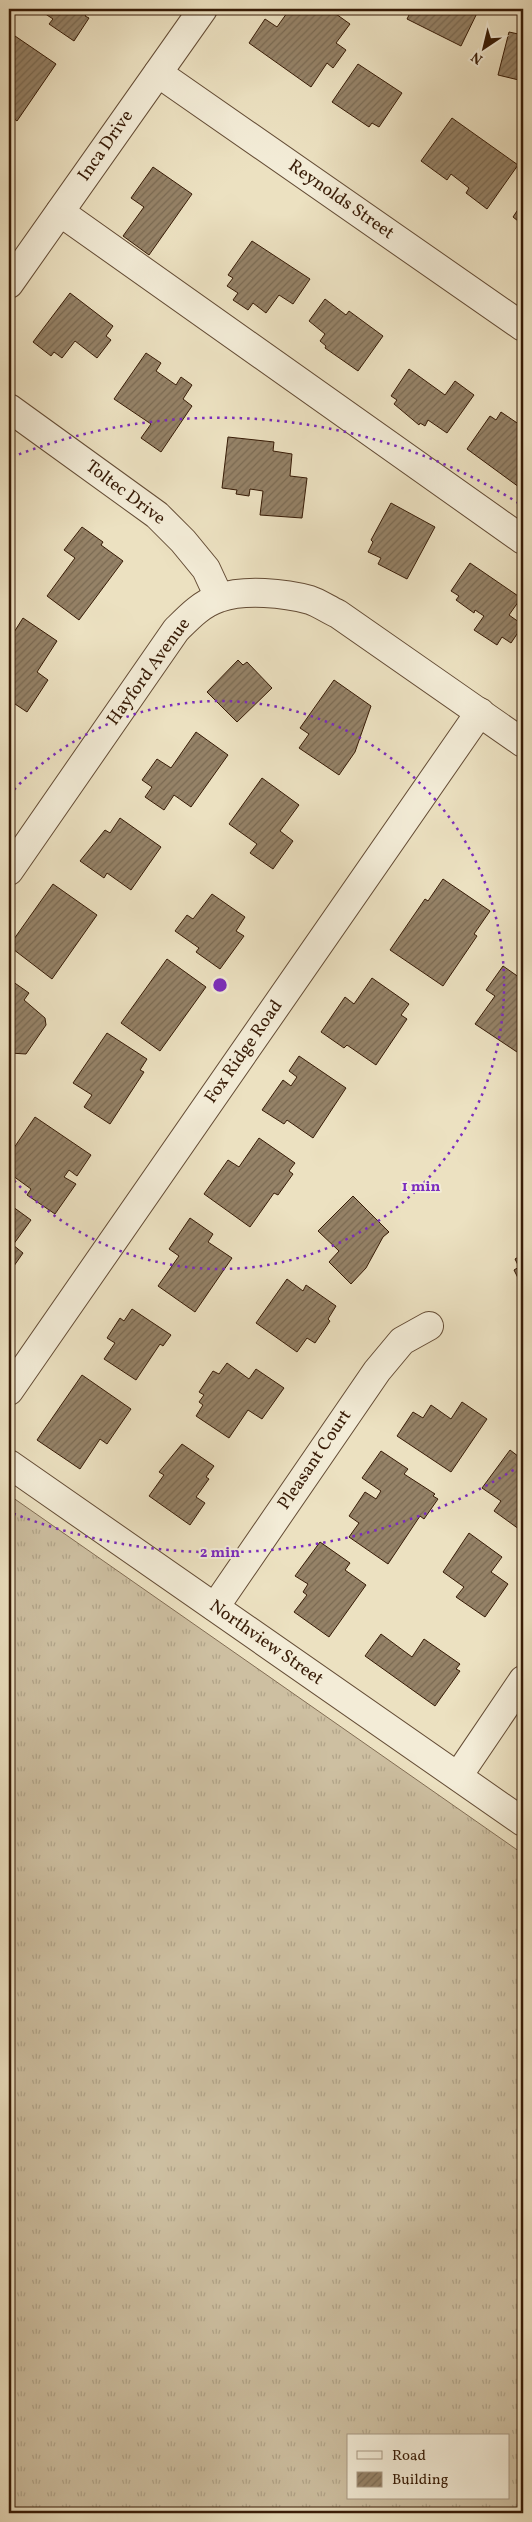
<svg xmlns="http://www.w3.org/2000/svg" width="532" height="2522" viewBox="0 0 532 2522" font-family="Vollkorn,serif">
<defs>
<pattern id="grass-tufts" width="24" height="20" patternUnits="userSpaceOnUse" patternTransform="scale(1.25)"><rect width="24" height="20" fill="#cdbfa1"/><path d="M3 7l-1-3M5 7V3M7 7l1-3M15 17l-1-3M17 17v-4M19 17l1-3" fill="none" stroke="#b1a489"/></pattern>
<pattern id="building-hatch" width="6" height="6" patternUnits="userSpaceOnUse" patternTransform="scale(1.25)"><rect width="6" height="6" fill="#958267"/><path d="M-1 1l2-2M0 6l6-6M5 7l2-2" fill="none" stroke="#7a6a53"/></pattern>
</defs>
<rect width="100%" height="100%" fill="#ece1c1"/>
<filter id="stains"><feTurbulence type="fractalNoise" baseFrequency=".004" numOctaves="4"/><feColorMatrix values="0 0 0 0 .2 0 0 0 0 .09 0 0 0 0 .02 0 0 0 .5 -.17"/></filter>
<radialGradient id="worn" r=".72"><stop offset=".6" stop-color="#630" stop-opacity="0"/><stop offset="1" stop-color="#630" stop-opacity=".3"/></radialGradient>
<!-- grass -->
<path fill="url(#grass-tufts)" stroke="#826d54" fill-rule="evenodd" d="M9,1495L523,1854V2513H9ZM348,2436H508V2498H348Z"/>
<!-- building -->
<g fill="url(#building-hatch)" stroke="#371b06">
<path d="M38,9H90L85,16L89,18L74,41L49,24L53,19Z"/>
<path d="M281,9H329L350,24L336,43L346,50L333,68L327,63L311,87L249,43L265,19L277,27L287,13Z"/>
<path d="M412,9H479L461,46L407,19Z"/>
<path d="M509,32L523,35V81L498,75Z"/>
<path d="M15,36L56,64L17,121L9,115V45Z"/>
<path d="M358,64L402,93L379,127L372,123L369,127L332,102Z"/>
<path d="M452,118L518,165L487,209L466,193L469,188L451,174L447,180L421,161Z"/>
<path d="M153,167L192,194L149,255L123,236L144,207L131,198Z"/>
<path d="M523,202V225L513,217Z"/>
<path d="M252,241L310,279L293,304L279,295L266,313L253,303L248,310L233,300L238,293L227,286L233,278L228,275Z"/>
<path d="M70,293L113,326L106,336L111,340L97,358L75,341L62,358L54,352L51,356L33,342Z"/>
<path d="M325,299L346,315L349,311L383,336L358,371L325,348L326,346L320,341L325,334L309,321Z"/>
<path d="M146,353L161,363L156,371L176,385L181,377L192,385L183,399L192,406L161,452L141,438L151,424L114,399Z"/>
<path d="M409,369L445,395L455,381L474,395L447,433L428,420L425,426L420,423L419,425L394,404L397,400L391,396Z"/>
<path d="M501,412L523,427L521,438L523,440V490L467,449L490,416L496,420Z"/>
<path d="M228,437L274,442L273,451L292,454L290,476L307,478L302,518L260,515L263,491L250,489L249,496L236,494L237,490L222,488Z"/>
<path d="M391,503L435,527L407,579L378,564L381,558L368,552L373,542L371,540Z"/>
<path d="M82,527L103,542L101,545L123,561L79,620L47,596L75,558L64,550Z"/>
<path d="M470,563L521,598L509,615L523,625L511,643L502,637L497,645L474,630L484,616L475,610L474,613L456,600L459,596L451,591Z"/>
<path d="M23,618L57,641L37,672L48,680L27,712L9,700V640Z"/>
<path d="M238,660L243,665L247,662L272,688L237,722L207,692Z"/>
<path d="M334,680L371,706L355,752L339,775L299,748L309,734L300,728Z"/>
<path d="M196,732L228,755L191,807L174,795L164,810L145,797L152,787L142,780L157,759L171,768Z"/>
<path d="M262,778L299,805L280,831L293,841L273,869L250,853L257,844L229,824Z"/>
<path d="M120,818L161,847L131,890L107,873L104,878L80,861L105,830L110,833Z"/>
<path d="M443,879L490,911L474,934L477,936L443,986L390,950L425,899L428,901Z"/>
<path d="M53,884L97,915L52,979L9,946Z"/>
<path d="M212,894L245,917L236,931L244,936L220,969L196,952L199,948L175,931L187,915L193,919Z"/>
<path d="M167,959L206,987L160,1051L121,1023Z"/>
<path d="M503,966L523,980V1056L475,1024L495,996L486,990Z"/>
<path d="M372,978L409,1004L401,1015L407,1019L376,1065L347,1045L344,1048L321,1032L345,997L354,1004Z"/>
<path d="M9,979L29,993L24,1000L45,1018L46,1025L26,1054L10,1053L9,1055Z"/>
<path d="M107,1033L147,1059L140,1070L144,1072L110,1124L84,1107L92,1095L73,1083Z"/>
<path d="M299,1056L346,1088L313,1138L287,1120L284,1124L262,1110L283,1080L291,1086L297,1077L289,1071Z"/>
<path d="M35,1117L91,1155L77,1176L69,1170L64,1177L76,1184L55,1214L27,1195L31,1189L9,1173V1155Z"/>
<path d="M259,1138L295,1163L289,1171L293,1174L278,1195L274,1193L250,1227L204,1194L228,1160L239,1167Z"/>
<path d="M353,1196L389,1232L383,1237L366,1268L351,1284L329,1262L339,1251L318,1231Z"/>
<path d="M9,1204L31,1220L13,1245L23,1253L9,1273Z"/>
<path d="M190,1218L213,1234L208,1242L232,1258L195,1312L158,1286L179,1256L169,1249Z"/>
<path d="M523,1249V1285L522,1286L514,1270L519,1267L515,1259L522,1255L520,1250Z"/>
<path d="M287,1279L303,1291L306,1285L336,1306L328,1319L330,1321L315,1343L307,1338L297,1352L256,1323Z"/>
<path d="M132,1309L171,1335L163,1346L160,1344L136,1380L104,1359L115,1343L107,1338L120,1318L124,1321Z"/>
<path d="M227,1363L249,1379L256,1369L284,1388L262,1419L248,1410L229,1438L196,1416L203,1405L199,1402L204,1395L199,1392L213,1371L219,1374Z"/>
<path d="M82,1375L131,1409L107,1444L100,1439L80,1469L37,1440Z"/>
<path d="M462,1402L487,1419L451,1472L397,1436L413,1412L423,1418L431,1405L451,1419Z"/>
<path d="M182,1444L214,1466L206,1477L209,1479L196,1497L205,1503L190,1525L149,1496L164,1475L159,1472Z"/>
<path d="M510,1450L523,1460V1532L494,1511L501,1501L482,1488Z"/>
<path d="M381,1451L408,1469L404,1474L435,1494L433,1496L438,1499L424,1519L420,1516L388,1564L349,1537L359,1523L349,1516L365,1492L376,1499L381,1491L362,1478Z"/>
<path d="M469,1533L502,1557L491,1572L508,1584L485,1617L456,1597L464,1587L443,1572Z"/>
<path d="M320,1542L350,1563L345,1570L366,1585L329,1637L294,1612L307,1595L303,1592L308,1584L295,1576Z"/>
<path d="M381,1634L412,1657L424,1639L460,1664L456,1669L460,1671L435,1706L365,1656Z"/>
</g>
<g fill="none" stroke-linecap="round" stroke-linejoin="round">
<!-- minor casing -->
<g stroke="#644c35" stroke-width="30">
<g id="minor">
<path d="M158,73L523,327"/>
<path d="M60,212L523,540"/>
<path d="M9,284L203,9"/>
<path d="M9,408L157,515L183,541L206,569L219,597"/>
<path d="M9,871L176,630C189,617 201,604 219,598C244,589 285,593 310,600C319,603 329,610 338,614L523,743"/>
<path d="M9,1391L480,712"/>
<path d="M9,1464L523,1822"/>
<path d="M215,1607L377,1371L402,1341L429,1326"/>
<path d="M458,1776L523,1680"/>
</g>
</g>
<!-- minor -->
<use href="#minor" stroke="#f3ecd7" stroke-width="28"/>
</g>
<!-- distance rings -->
<g fill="none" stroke="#7b2cbf" stroke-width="2.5" stroke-dasharray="2.5 5">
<path d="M9 795A284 284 0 1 1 9 1175"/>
<path d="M520 1466A567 567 0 0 1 12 1513M12 457A567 567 0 0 1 520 504"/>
</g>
<g text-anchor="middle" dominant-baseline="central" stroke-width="4" stroke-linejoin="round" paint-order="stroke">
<!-- street labels -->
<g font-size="18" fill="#371b06" stroke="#f3ecd7">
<text transform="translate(106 146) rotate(-55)">Inca Drive</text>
<text transform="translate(341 200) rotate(35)">Reynolds Street</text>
<text transform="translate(125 493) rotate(37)">Toltec Drive</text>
<text transform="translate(149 672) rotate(-54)">Hayford Avenue</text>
<text transform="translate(244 1052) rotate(-55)">Fox Ridge Road</text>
<text transform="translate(315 1460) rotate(-56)">Pleasant Court</text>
<text transform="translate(266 1643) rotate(35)">Northview Street</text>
</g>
</g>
<circle cx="220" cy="985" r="8" fill="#7b2cbf" stroke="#f3ecd7" stroke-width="2.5"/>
<g font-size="15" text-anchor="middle" font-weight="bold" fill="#7b2cbf" stroke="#f3ecd7" stroke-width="4" stroke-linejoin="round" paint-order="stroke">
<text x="421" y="1191">1 min</text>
<text x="220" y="1557">2 min</text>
</g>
<!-- margin -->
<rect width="532" height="2522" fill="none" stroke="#ece1c1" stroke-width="30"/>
<rect x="10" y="10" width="512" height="2502" fill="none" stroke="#371b06" stroke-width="2.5"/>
<rect x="15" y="15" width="502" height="2492" fill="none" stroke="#371b06"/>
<!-- legend -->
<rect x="347" y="2434" width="162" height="65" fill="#f3ecd7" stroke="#a89883"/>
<rect x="357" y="2451" width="25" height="8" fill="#f3ecd7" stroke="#a89883"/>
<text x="392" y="2460" font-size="15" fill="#371b06">Road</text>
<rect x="357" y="2472" width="25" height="15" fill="url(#building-hatch)" stroke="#a89883"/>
<text x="392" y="2484" font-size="15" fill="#371b06">Building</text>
<!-- north arrow -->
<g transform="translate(484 48) rotate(215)" stroke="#f3ecd7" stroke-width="4" paint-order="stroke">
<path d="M0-4L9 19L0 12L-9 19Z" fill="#371b06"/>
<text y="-8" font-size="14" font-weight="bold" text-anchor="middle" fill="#371b06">N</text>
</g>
<rect width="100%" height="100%" filter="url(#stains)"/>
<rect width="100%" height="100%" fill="url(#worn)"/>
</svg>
